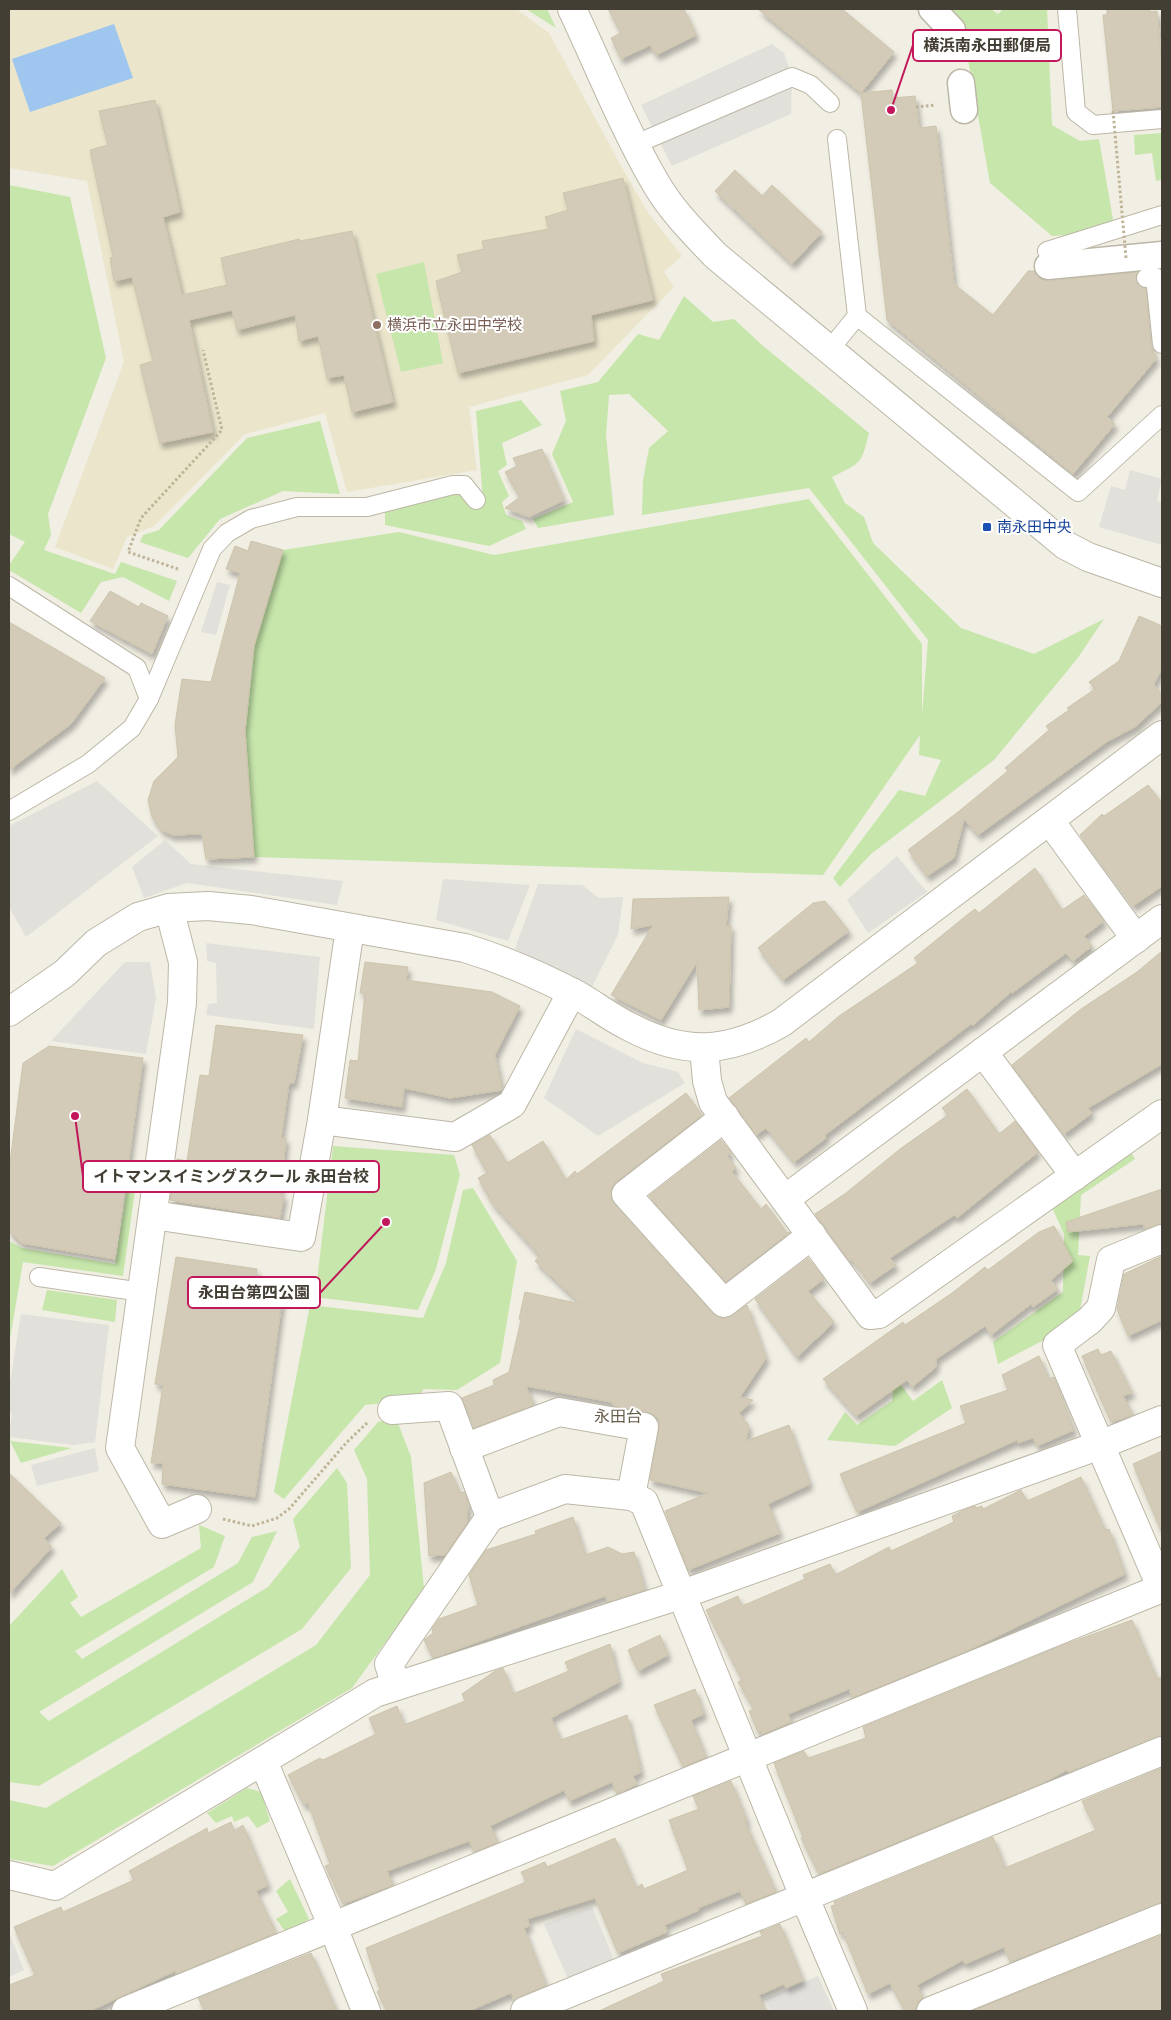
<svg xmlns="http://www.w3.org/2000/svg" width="1171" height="2020" viewBox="0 0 1171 2020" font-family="'Fira Sans','Noto Sans JP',sans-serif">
<defs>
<filter id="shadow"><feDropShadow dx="3" dy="5.5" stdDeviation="2.5" flood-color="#0004"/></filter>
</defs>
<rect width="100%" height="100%" fill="#f1eee3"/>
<!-- education -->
<path fill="#ebe5cc" d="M9,9H516L549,33L625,173L649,214L682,256L664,272L674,287L588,375L469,407L477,470L347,492L325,413L245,434L154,526L127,537L113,569L55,547L124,362L87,181L9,168Z"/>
<!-- green -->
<g fill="#c6e6ab">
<path d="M526,9H547L556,28Z"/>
<path d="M947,9H991L998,14L1003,9H1047L1052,125L1080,141L1099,139L1114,225L1084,234L1052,236L990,183L961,20Z"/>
<path d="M1162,133V180L1156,181L1152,153L1135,155L1134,135Z"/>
<path d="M9,185L70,197L106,358L48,514L51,535L44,550L115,574L121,562L177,581L169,601L123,577L101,582L81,613L9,570V565L25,542L9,534Z"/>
<path d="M424,262L443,363L401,372L376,274Z"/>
<path d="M684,296L713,322L734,319L762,345L869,433C861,466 861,462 832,477L845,503L864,517L873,543L961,628L1034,654L1104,619L1077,659L994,760L871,854L840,887L833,878L899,790L925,796L941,760L919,755L920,735L823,875L254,857L245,731L254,646L283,550L399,532L494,555L809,499L922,644V715L928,640L809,488L642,515L643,480L649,448L668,431L629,394L609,395L606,435L614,515L538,528L533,519L573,502L552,454L566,421L560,391L598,382L638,334L659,340Z"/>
<path d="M521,400L542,425L502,443L507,465L498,471L509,496L502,502L506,515L522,521L526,529L489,546L385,525V510L460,493L483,501L476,411Z"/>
<path d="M320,421L340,494L283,491L220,519L188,558L140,542L143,535L159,530L247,438Z"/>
<path d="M333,1146L454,1155L460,1175L436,1269L418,1310L315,1297Z"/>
<path d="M1128,1147L1135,1159L1081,1195L1078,1255L1090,1256L1080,1310L1044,1340L998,1364L993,1342L1063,1292L1064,1234L1050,1203Z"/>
<path d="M128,1182L136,1184L123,1276L23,1262L9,1345V1241L22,1248L115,1264Z"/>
<path d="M473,1188L517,1261L500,1363L457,1390L424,1389L416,1400L365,1405L284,1499L274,1492L310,1305L423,1318L446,1263L463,1190Z"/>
<path d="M47,1290L117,1300L115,1322L42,1310Z"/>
<path d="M942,1380L952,1408L895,1446L827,1440L845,1412L857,1425L892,1401L893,1391L899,1382L913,1401Z"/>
<path d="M396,1418L411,1457L424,1589L352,1688L53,1866L9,1859V1800L46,1808L316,1645L370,1575L367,1479L354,1450L378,1422Z"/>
<path d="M10,1441L72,1448L21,1463Z"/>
<path d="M337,1468L347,1483L351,1568L302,1629L39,1786L9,1782V1626L62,1569L78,1597L70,1603L81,1617L201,1548L199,1525L225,1536L214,1567L75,1651L82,1659L238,1563L252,1537L277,1531L253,1582L39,1712L49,1721L268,1587L300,1547L293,1519Z"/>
<path d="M247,1788L261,1792L270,1821L257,1828L248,1816L234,1822L232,1816L216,1823L207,1813Z"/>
<path d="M290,1879L309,1919L287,1934L276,1919L288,1912L276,1891Z"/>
</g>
<!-- parking -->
<g fill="#e2e0db">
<path d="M772,44L784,53L792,77L791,114L672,166L641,105Z"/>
<path d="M1130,470L1162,479L1157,501L1162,503V545L1099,527L1111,486L1125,490Z"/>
<path d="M217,582L230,585L216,635L201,632Z"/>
<path d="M97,781L158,836L26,937L9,907V826Z"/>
<path d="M165,840L191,864L343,881L337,905L187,883L144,898L132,867Z"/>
<path d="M897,856L927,892L868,933L847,900Z"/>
<path d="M443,879L530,885L508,941L436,920Z"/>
<path d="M538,884L582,885L599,898L623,897L618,935L591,989L515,949Z"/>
<path d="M206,943L320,957L314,1029L206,1015L208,1004L217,1003L216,963L207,961Z"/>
<path d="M125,962H150L156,998L146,1054L51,1041Z"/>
<path d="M576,1029L643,1063L678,1072L685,1083L598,1136L544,1098Z"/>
<path d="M21,1314L109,1325L95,1442L74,1445L9,1437L12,1413L9,1412V1389Z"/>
<path d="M95,1448L99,1471L37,1486L31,1465Z"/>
<path d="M592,1906L614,1960L569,1981L544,1924Z"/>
<path d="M9,1932L24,1970L9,1977Z"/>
<path d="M818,1976L834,2011H771L765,1999Z"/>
</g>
<!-- water -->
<path fill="#9ec6ef" d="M114,24L133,78L30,112L12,59Z"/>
<!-- building -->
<g fill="#d3cbb8" stroke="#cdc4ac" filter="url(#shadow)">
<path d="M608,9H684L696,35L656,55L650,45L621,59L611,38L621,33Z"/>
<path d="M758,9H842L894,52L861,93Z"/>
<path d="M1107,9H1150V12L1157,11L1162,65V107L1113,111L1103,15H1107Z"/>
<path d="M892,90L893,98L915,96L919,128L936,126L954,284L993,315L1028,271H1034L1041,279L1049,281L1137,272V284L1146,288L1151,345L1156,359L1107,417L1115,424L1073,474L887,320L861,93Z"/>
<path d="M155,100L180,212L163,217L182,295L227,285L221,258L299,239L300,241L352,231L393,402L352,412L344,375L327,378L318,336L299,341L295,315L237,330L232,310L189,320L213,432L160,443L140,365L153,361L132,277L114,281L110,258L113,257L90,150L108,145L99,111Z"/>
<path d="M735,170L762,196L772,185L822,232L792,264L715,191Z"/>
<path d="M623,178L653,300L591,315L594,341L458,373L436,281L462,272L457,255L484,249L482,241L549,229L545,217L568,210L563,193Z"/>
<path d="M542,449L564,500L529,517L505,508L520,497L505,472L517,466L513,458Z"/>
<path d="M251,541L283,550L254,646L245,731L254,857L206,859L202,834L173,835L161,830L152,817L148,800L154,781L178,757L175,725L182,679L211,682L240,573L226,569L235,546L248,551Z"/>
<path d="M110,591L139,607L141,603L168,616L152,654L90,621Z"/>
<path d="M1139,616L1162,626V668L1154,684L1162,696V702L1135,727L1108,741L978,835L964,819L954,858L927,876L908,850L958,812L1008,771L1005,768L1049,730L1046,726L1069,710L1067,708L1095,689L1089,682L1119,661Z"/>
<path d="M9,622L105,678L71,724L9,770Z"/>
<path d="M1148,785L1162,803V886L1133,906L1080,835L1102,814L1104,816Z"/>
<path d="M1035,868L1062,910L1084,895L1104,921L1084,936L1092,946L1073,961L1066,953L1012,993L1011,992L973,1025L971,1024L825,1135L826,1138L794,1162L766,1128L756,1135L729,1098L806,1038L809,1042L839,1016L918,963L914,958L967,915L975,909L979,913Z"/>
<path d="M729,897L726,926L731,925L729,1007L699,1010L697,962L661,1020L611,995L653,925L631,929L633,899Z"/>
<path d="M825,901L849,931L783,980L758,948L813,903Z"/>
<path d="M1162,951V1064L1088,1108L1092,1113L1064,1134L1012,1065L1081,1009L1137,972Z"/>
<path d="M365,962L408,967L406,980L492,992L520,1006L495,1055L502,1090L450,1098L404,1088L402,1107L345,1098L350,1060L358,1061L365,993H360Z"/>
<path d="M216,1025L303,1035L294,1083H289L281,1138H286L280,1195H284L280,1218L170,1200L177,1159L187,1161L200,1075L209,1076Z"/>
<path d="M49,1046L143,1058L115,1259L21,1243L9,1231V1170L23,1063Z"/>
<path d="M967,1089L999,1134L1015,1121L1038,1152L957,1218L954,1215L890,1258L896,1265L870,1283L851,1259L849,1260L815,1214L846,1193L900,1149L948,1115L942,1108Z"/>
<path d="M686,1093L702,1115L616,1182L611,1189V1197L614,1204L713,1314L719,1318H727L747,1305L766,1358L740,1397L753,1400L739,1413L749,1426L746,1441L789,1425L810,1484L768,1504L780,1533L688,1570L665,1511L708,1493L650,1480L660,1420L654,1415L614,1406L611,1402L526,1386L534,1405L474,1428L462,1398L494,1385L493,1380L509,1372L521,1320L519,1319L525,1292L581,1304L535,1261L540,1256L492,1203L478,1178L487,1173L472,1145L490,1135L507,1163L543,1141L566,1180L575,1171L577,1174Z"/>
<path d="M721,1140L731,1153L727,1156L736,1168L732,1172L761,1209L766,1204L787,1233L790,1232L726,1282L649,1196Z"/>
<path d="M1162,1189V1224L1145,1229L1143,1224L1068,1232L1066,1222Z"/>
<path d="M1054,1226L1073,1261L1051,1280L1058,1289L1033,1307L1031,1304L991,1335L985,1326L936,1359V1367L912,1387L907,1380L856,1416L823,1379L903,1322L905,1325L952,1293L985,1267L988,1270L1039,1232Z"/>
<path d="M1162,1256V1320L1128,1336L1117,1309L1124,1274Z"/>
<path d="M176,1257L257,1269L255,1296L282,1300L255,1497L162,1484L163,1463H151L163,1385L155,1384Z"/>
<path d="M808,1258L824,1279L808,1291L834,1322L797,1357L755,1299Z"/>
<path d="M1098,1349L1101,1355L1111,1351L1132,1393L1123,1396L1133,1415L1111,1422L1082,1356Z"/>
<path d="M1039,1356L1049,1379L1054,1377L1074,1430L1037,1446L1033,1438L1018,1443L1017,1440L857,1512L840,1474L966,1423L960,1406L1008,1390L1002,1375Z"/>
<path d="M1162,1451V1533L1133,1464Z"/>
<path d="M451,1472L460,1493L464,1492L468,1502L467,1523L445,1555L429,1556L424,1483Z"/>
<path d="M9,1473L61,1523L44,1538L52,1547L9,1594Z"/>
<path d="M1081,1477L1105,1530L1109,1529L1125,1574L965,1652L852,1698L849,1689L788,1714L791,1722L762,1734L761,1731L758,1732L749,1711L754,1709L738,1682L742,1680L706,1610L738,1596L742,1606L805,1579L803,1575L830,1564L835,1575L889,1547L891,1551L954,1522L952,1516L964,1510L975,1506L976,1508L982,1506L983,1509L1021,1490L1027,1501Z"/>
<path d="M573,1517L585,1555L608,1547L622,1554L634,1552L645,1590L608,1602L605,1596L433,1658L424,1640L433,1633L432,1629L439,1619L478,1605L469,1575L486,1550L536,1534L535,1531Z"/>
<path d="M1132,1620L1157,1679L1162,1677V1736L1068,1772L1067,1770L1041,1784L819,1874L801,1838L803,1837L774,1763L804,1751L808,1758L866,1738L863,1727L1066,1644Z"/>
<path d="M660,1635L668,1655L638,1671L628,1650Z"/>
<path d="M610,1644L619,1682L551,1718L561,1740L627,1715L641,1772L633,1776L637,1784L617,1794L612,1782L569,1801L564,1790L490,1826L498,1842L474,1852L469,1841L387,1871L393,1885L343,1904L325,1866L330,1864L308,1803L304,1805L288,1775L320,1758L323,1760L376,1734L369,1718L397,1706L404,1725L465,1701L462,1694L495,1671L503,1668L513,1694L569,1671L565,1662Z"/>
<path d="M695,1689L704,1714L691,1720L706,1757L683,1767L654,1705Z"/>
<path d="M1162,1768V1903L1010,1962L1004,1947L965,1964L963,1960L917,1985L923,1998L918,2002L916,2011H905L890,1983L868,1994L843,1932L840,1934L831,1906L835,1905L834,1902L993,1837L1005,1868L1096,1830L1082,1801Z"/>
<path d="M731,1781L747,1821L745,1822L776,1892L746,1904L740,1891L698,1908L699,1910L665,1925L667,1932L618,1953L595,1898L527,1919L530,1926L524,1928L546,1985L514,2000L511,1993L469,2011H387L377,1992L380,1990L366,1948L526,1882L521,1872L545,1862L547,1867L615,1838L636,1888L642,1884L644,1889L688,1870L669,1820L699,1809L693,1796Z"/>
<path d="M231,1822L234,1831L243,1825L268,1885L256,1891L276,1933L176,1974L175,1971L90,2011H9V1985L35,1975L14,1927L61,1907L63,1912L134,1880L129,1871L207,1828L208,1833Z"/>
<path d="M780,1924L803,1980L786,1988L784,1984L759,1995L765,2011H599L664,1981L661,1974L762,1936L760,1932Z"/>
<path d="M1162,1935V2011H972Z"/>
<path d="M311,1953L337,2011H205L198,1998Z"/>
</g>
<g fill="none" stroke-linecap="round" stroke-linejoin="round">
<!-- service casing -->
<g stroke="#bcb7a6" stroke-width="20">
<g id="service">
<path d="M1067,9L1076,112L1093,125L1162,119"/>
<path d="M837,139L857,316L1078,492L1162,415"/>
<path d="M636,144L792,77L811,85L830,103"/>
<path d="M1047,251L1162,215"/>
<path d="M1146,278L1155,277L1162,344"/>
<path d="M830,349L857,316"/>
<path d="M9,586L137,668L149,699L132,728L88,764L9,811"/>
<path d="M149,699L212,549L227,533L251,519L297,507H367L453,485H464L476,500"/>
<path d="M39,1277L142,1292"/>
</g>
</g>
<!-- pedestrian casing -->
<g stroke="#bcb7a6" stroke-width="29">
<g id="pedestrian">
<path d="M932,9L952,30"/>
<path d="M961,83L964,110"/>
<path d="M1048,266L1162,255"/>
</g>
</g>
<!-- minor casing -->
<g stroke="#bcb7a6" stroke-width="30">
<g id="minor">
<path d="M1050,821L1136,939"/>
<path d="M169,908L183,962L182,1003L120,1448L162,1524L197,1509"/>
<path d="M704,1048L707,1081L713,1102L870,1315L879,1314L1162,1114"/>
<path d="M983,1052L1075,1176"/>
<path d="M725,1117L626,1194L724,1303L812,1235"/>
<path d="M322,1120L455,1137L512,1104L572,992"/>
<path d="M785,1199L1162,919"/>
<path d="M153,1215L301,1237L322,1120L350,928"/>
<path d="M1162,1239L1111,1260L1101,1308L1090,1320L1057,1345L1162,1589"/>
<path d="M392,1410L449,1406L490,1517"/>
<path d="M464,1448L559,1412L644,1427L631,1496"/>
<path d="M396,1686L389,1664L490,1517L565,1489L631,1496L644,1502L804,1896L853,2011"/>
<path d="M263,1761L333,1927L366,2011"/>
<path d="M9,1875L55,1886L375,1693L683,1594L1100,1445L1162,1420"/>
<path d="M126,2011L1162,1588"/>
<path d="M525,2011L1162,1751"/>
<path d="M931,2011L1162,1918"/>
</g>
</g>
<!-- tertiary casing -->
<g stroke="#bcb7a6" stroke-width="30">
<g id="tertiary">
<path d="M572,9C599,66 623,127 655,182C671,210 694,233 716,256L1065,545L1088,557L1162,583"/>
<path d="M9,1012L65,973L96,943L138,917L169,908L208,906L251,910L465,948C504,960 541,976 577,995C595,1005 611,1018 630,1027C685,1056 728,1053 781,1023L1162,735"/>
</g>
</g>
<!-- path -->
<g stroke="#beb497" stroke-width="3" stroke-dasharray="2.5 2.5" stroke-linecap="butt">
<path d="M916,107L936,105"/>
<path d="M178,569L128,552L141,518L222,430L203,350"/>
<path d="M223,1519L252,1526L277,1518L289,1509L347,1442L368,1422"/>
</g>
<!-- service -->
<use href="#service" stroke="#fff" stroke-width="18"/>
<!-- pedestrian -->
<use href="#pedestrian" stroke="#fff" stroke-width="26"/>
<!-- minor -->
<use href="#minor" stroke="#fff" stroke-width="28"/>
<!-- tertiary -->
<use href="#tertiary" stroke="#fff" stroke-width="28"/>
<!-- path-bridge -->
<path stroke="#beb497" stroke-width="3" stroke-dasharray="2.5 2.5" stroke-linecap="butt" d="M1113,111L1126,258"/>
</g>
<!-- markers -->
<circle fill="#8d6e63" stroke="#fff" stroke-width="2" cx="377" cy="325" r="5"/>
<rect fill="#1a4fb4" stroke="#fff" stroke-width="2" x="982" y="522" width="10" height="10" rx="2.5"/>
<g text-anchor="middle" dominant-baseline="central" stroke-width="4" stroke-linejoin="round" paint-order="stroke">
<!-- education labels -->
<g font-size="15" fill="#785e54" stroke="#fff" text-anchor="start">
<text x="387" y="325">横浜市立永田中学校</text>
</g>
<!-- transit labels -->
<g font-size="15" fill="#164399" stroke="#fff" text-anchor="start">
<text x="997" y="527">南永田中央</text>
</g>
<!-- neighbourhood labels -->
<g font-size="16" fill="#665d4a" stroke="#fff">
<text x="618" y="1416">永田台</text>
</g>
</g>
<!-- callouts -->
<path fill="none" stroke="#c2185b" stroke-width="2" d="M891 110L913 45M75 1116L83 1176M386 1222L320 1293"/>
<g fill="#c2185b" stroke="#fff" stroke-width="2">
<circle cx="891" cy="110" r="5"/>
<circle cx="75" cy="1116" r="5"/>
<circle cx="386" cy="1222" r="5"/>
</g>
<g fill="#fff" stroke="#c2185b" stroke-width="2">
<rect x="913" y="30" width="148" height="31" rx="5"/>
<rect x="83" y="1161" width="296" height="31" rx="5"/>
<rect x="188" y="1277" width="132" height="31" rx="5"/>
</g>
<g font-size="16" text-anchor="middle" font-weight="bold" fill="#433e33">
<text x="987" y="51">横浜南永田郵便局</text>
<text x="231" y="1182">イトマンスイミングスクール 永田台校</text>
<text x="254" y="1298">永田台第四公園</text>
</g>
<!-- border -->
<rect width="1171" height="2020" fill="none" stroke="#433e33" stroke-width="20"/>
</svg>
